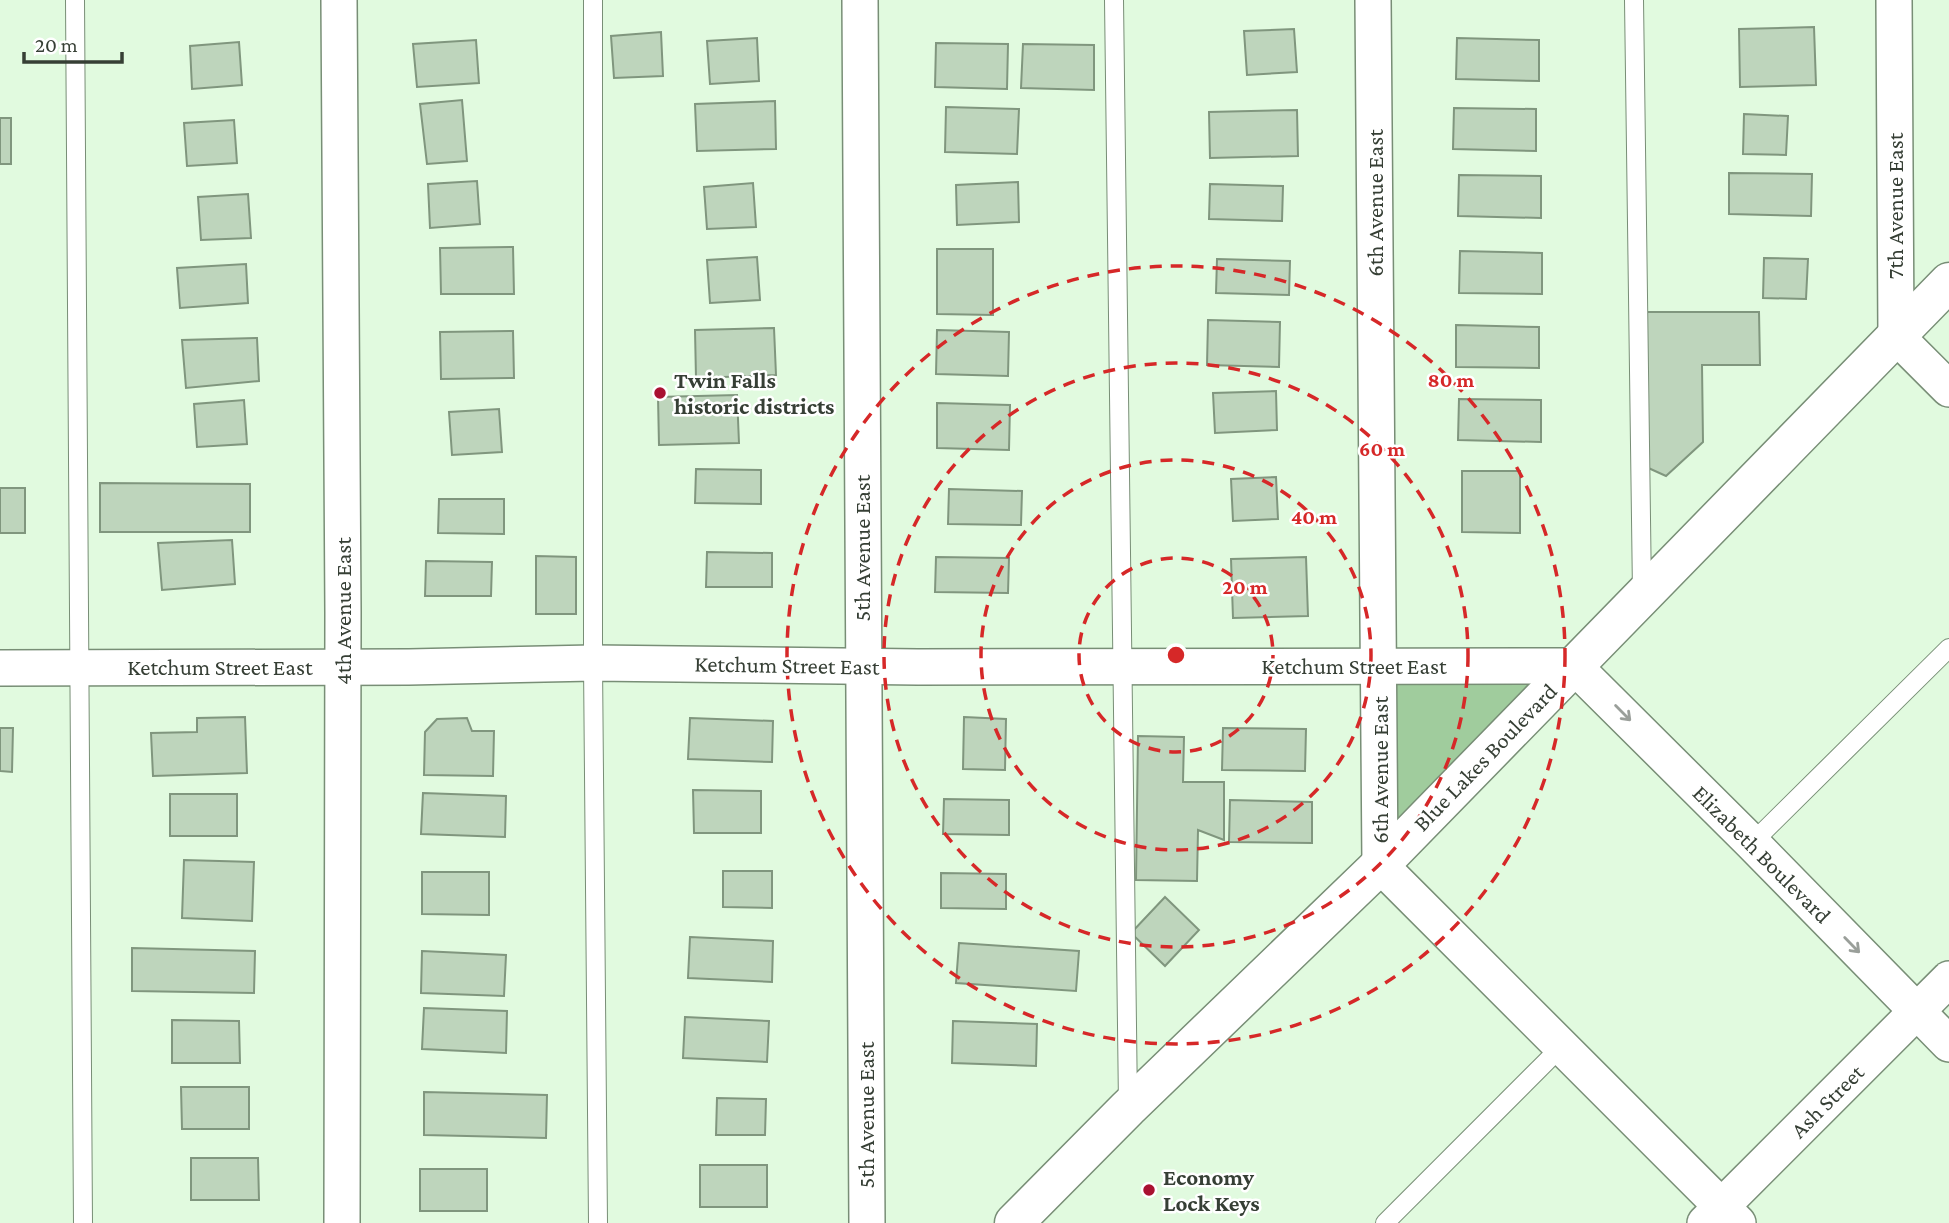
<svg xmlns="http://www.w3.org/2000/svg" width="1949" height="1223" viewBox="0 0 1949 1223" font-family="'Crimson Pro',serif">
<rect width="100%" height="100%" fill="#e1fadf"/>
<!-- green -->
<path fill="#a0cc9d" d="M1379,666H1574L1380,865Z"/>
<!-- building -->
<g fill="#bed5bc" stroke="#80967e" stroke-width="2">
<path d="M1814,27L1816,85L1740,87L1739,29Z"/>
<path d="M1294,29L1297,72L1247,75L1244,31Z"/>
<path d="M661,32L663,76L614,78L611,36Z"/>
<path d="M757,38L759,81L710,84L707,41Z"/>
<path d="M1457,38L1539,40V81L1456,79Z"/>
<path d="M476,40L479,83L417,87L413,44Z"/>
<path d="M239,42L242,85L192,89L190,46Z"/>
<path d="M936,43L1008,44L1007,89L935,87Z"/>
<path d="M1023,44L1094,45V90L1021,88Z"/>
<path d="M462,100L467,161L427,164L420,104Z"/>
<path d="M775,101L776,149L697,151L695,104Z"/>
<path d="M946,107L1019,109L1017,154L945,152Z"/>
<path d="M1454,108L1536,109V151L1453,149Z"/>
<path d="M1297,110L1298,156L1210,158L1209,112Z"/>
<path d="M1744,114L1788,116L1786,155L1743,154Z"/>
<rect x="0" y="118" width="11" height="46"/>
<path d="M234,120L237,163L187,166L184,123Z"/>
<path d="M1729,173L1812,174L1811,216L1729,214Z"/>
<path d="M1459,175L1541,176V218L1458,216Z"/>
<path d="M477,181L480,224L430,228L428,184Z"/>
<path d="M1018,182L1019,222L957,225L956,185Z"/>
<path d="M753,183L756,227L707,229L704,187Z"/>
<path d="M1210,184L1283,186L1282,221L1209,219Z"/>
<path d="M248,194L251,238L201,240L198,197Z"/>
<path d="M513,247L514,294H441L440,248Z"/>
<path d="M937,249H993V315L937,314Z"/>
<path d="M1460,251L1542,253V294L1459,293Z"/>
<path d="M757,257L760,300L710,303L707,260Z"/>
<path d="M1764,258L1808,259L1806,299L1763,298Z"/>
<path d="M1217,259L1290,261L1289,295L1216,293Z"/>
<path d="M246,264L248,303L180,308L177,268Z"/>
<path d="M1642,312H1759L1760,365H1702L1703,442L1666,476L1644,466Z"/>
<path d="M1208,320L1280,322L1279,367L1207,365Z"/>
<path d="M1456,325L1539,327V368L1456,367Z"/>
<path d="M774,328L776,375L696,378L695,330Z"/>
<path d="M937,330L1009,332L1008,376L936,374Z"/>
<path d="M513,331L514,378L441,379L440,332Z"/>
<path d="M257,338L259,381L186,388L182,340Z"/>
<path d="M1276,391L1277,430L1215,433L1213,393Z"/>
<path d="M737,395L739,443L659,445L658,397Z"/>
<path d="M1459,399L1541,400V442L1458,440Z"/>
<path d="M244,400L247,444L197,447L194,404Z"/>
<path d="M937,403L1010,405L1009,450L937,448Z"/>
<path d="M499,409L502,452L452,455L449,412Z"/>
<path d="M696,469L761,470V504L695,503Z"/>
<path d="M1462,471H1520V533L1462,532Z"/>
<path d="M1276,477L1278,519L1233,521L1231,479Z"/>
<path d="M100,483L250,484V532H100Z"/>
<rect x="0" y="488" width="25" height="45"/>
<path d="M949,489L1022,491L1021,525L948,524Z"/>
<path d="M439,499H504V534L438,533Z"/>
<path d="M232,540L235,584L162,590L158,543Z"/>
<path d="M707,552L772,553V587H706Z"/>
<path d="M536,556L576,557V614H536Z"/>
<path d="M936,557L1009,558L1008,593L935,592Z"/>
<path d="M1306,557L1308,616L1233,618L1231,559Z"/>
<path d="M426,561L492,562L491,596H425Z"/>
<path d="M245,717L247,773L153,776L151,733L197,732V718Z"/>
<path d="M964,717L1006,719L1005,770L963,769Z"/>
<path d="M467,718L472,731H494L493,776L424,775L425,732L437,719Z"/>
<path d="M690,718L773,721L772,762L688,759Z"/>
<path d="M0,728H13L12,772L0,771Z"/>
<path d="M1223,728L1306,729L1305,771L1222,770Z"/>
<path d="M1138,736L1184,737L1183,782H1224V840L1198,830L1197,881L1136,880Z"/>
<path d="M693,790L761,791V833H694Z"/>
<path d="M423,793L506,796L505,837L421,834Z"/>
<rect x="170" y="794" width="67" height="42"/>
<path d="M944,799L1009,800V835L943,834Z"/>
<path d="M1230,800L1312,802V843L1229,842Z"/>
<path d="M184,860L254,862L252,921L182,918Z"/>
<path d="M723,871H772V908L723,907Z"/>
<path d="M422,872H489V915L422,914Z"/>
<path d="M941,873L1006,874V909L941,908Z"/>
<path d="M1165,897L1199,930L1165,966L1131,933Z"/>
<path d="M690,937L773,941L772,982L688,978Z"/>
<path d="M959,943L1079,951L1076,991L956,983Z"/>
<path d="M132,948L255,951L254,993L132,991Z"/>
<path d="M422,951L506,955L504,996L421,993Z"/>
<path d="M424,1008L507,1011L506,1053L422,1049Z"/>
<path d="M685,1017L769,1021L767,1062L683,1058Z"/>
<path d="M172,1020L239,1021L240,1063H172Z"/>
<path d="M953,1021L1037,1024L1036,1066L952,1063Z"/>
<path d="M181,1087H249V1129H182Z"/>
<path d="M424,1092L547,1095L546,1138L424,1135Z"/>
<path d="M717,1098L766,1099L765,1135H716Z"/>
<path d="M191,1158H258L259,1200H191Z"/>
<rect x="700" y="1165" width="67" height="42"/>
<rect x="420" y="1169" width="67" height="42"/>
</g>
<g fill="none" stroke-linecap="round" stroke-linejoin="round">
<!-- service casing -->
<g stroke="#788e76" stroke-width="20">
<g id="service">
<path d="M75,0L83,1223"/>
<path d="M593,0V663L598,1223"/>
<path d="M1114,0L1128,1105"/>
<path d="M1634,0L1642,593"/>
<path d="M1752,843L1949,648"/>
<path d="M1385,1223L1562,1046"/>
</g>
</g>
<!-- minor casing -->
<g stroke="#788e76" stroke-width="38">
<g id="minor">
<path d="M339,0L343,612L342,1223"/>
<path d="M860,0L867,1223"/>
<path d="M1373,0L1380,865L1738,1223"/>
<path d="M1894,0L1896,336L1949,389"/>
<path d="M0,668L409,667L593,663L918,667L1574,666L1752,843L1949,1044"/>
<path d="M1705,1223L1949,979"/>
</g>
</g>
<!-- secondary casing -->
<g stroke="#788e76" stroke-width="41">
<path id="secondary" d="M1014,1223L1128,1108L1380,865L1949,282"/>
</g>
<!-- service -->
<use href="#service" stroke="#fff" stroke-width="18"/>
<!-- minor -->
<use href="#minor" stroke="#fff" stroke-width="35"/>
<!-- secondary -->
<use href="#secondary" stroke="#fff" stroke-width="38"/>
</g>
<!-- one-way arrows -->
<defs><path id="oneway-shaft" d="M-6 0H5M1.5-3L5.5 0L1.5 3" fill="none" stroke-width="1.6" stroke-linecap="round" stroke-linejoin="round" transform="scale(1.75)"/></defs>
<g stroke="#9a9f9a">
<use href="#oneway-shaft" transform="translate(1623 713) rotate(45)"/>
<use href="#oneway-shaft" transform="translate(1852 945) rotate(46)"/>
</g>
<!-- distance rings -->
<g fill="none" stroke="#d62828" stroke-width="3.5" stroke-dasharray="12 9">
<circle cx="1176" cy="655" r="97"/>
<circle cx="1176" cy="655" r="195"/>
<circle cx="1176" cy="655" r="292"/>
<circle cx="1176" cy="655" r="389"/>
</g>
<!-- markers -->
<g fill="#a91131" stroke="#fff" stroke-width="2.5">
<circle cx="660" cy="393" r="7"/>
<circle cx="1149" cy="1190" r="7"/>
</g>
<g text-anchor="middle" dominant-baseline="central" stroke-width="5" stroke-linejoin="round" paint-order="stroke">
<!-- street labels -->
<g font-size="23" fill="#363f35" stroke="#fff">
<text transform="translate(1375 203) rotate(-90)">6th Avenue East</text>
<text transform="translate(1895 206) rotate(-90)">7th Avenue East</text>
<text transform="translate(862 548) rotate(-90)">5th Avenue East</text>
<text transform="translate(343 611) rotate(-90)">4th Avenue East</text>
<text transform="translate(787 665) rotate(1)">Ketchum Street East</text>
<text x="1354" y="666">Ketchum Street East</text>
<text x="220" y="667">Ketchum Street East</text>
<text transform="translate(1485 757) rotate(-46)">Blue Lakes Boulevard</text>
<text transform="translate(1380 770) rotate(-90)">6th Avenue East</text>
<text transform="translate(1762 854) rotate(45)">Elizabeth Boulevard</text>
<text transform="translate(1827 1101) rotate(-45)">Ash Street</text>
<text transform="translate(866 1115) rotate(-90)">5th Avenue East</text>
</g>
<!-- poi labels -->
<g font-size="23" font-weight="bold" fill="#363f35" stroke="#fff" text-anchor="start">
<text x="674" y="380">Twin Falls<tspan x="674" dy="26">historic districts</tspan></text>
<text x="1163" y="1177">Economy<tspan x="1163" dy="26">Lock Keys</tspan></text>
</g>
</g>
<circle cx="1176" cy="655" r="10" fill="#d62828" stroke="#fff" stroke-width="3.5"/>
<g font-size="21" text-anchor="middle" font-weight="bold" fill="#d62828" stroke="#fff" stroke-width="5" stroke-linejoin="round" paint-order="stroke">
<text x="1451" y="387">80 m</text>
<text x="1382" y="456">60 m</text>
<text x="1314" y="524">40 m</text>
<text x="1245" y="594">20 m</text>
</g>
<!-- scale -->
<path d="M24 52v10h98v-10" fill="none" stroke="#363f35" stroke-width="3.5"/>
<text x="35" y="52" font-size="21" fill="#363f35" stroke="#ffffff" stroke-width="5" paint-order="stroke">20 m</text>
</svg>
